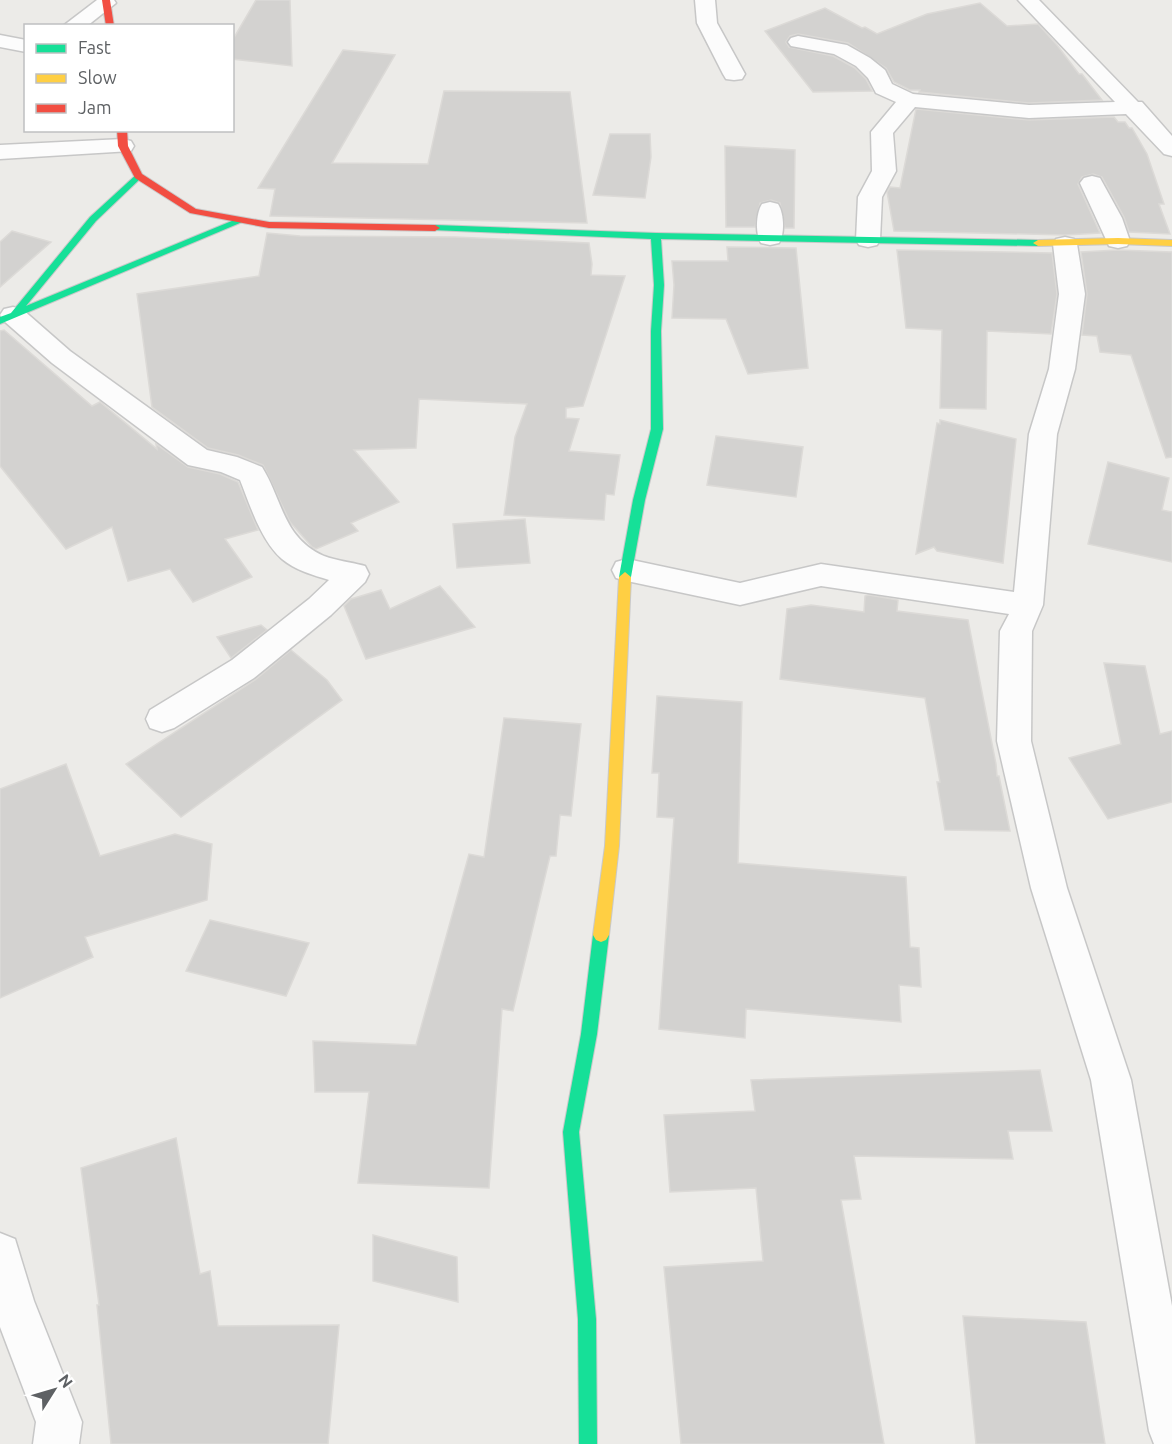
<svg xmlns="http://www.w3.org/2000/svg" width="1172" height="1444" viewBox="0 0 1172 1444" font-family="Ubuntu,sans-serif">
<rect width="100%" height="100%" fill="#ecebe8"/>
<!-- building -->
<g fill="#d3d2d0" stroke="#dcdad7" stroke-width="1.5">
<path d="M256,0H290L292,66L232,59V41Z"/>
<path d="M980,3L1007,26L1038,24L1057,45L1079,74H1082L1102,100L1029,103L919,92L920,90H910L894,82L886,68L848,43L798,34L790,36L786,42L789,47L833,56L855,68L866,79L872,91L813,92L765,31L825,8L862,28L865,27L877,34L927,14Z"/>
<path d="M343,50L395,55L332,163L428,164L444,91L570,92L587,223L270,216L275,189L258,188Z"/>
<path d="M916,109L1029,120L1114,117L1118,122H1125L1129,128H1132L1147,154L1164,204H1159L1170,234L1129,232L1124,217L1102,177L1093,174L1082,177L1078,184L1100,233L1065,235L894,231L887,192L890,187L900,188Z"/>
<path d="M610,134H650L651,157L645,198L593,195Z"/>
<path d="M725,146L795,150L794,228H785L780,203L771,200L760,203L755,227H726Z"/>
<path d="M12,231L51,242L0,287V242Z"/>
<path d="M267,233L300,236L455,237L589,243L592,264L591,275L625,276L583,406L566,408V418L579,419L569,451L620,455L614,495L606,494L604,520L504,515L515,437L527,404L419,399L416,448L354,450L399,502L351,523L358,531L316,549L312,547L290,522L263,465L238,455L208,448L152,407L137,294L259,276Z"/>
<path d="M727,247L796,248L808,368L748,374L726,319L672,318L674,285L672,261H728Z"/>
<path d="M897,250L1052,253L1057,294L1051,334L987,331L986,409L940,408L942,330L906,328Z"/>
<path d="M1118,250L1172,252V457L1166,458L1131,355L1100,352L1097,336L1082,335L1087,294L1081,252Z"/>
<path d="M4,330L92,406L100,402L157,449L156,444L188,467L220,474L238,482L258,530L225,539L252,577L193,602L170,569L128,581L112,527L66,549L0,466V331Z"/>
<path d="M940,420L1016,439L1003,563L937,551L934,547L916,554L937,423L940,424Z"/>
<path d="M716,436L803,447L796,497L707,485Z"/>
<path d="M1108,462L1169,478L1162,510L1172,512V562L1088,544Z"/>
<path d="M525,519L530,563L457,568L453,524Z"/>
<path d="M440,586L475,627L366,659L344,606L351,599L381,590L390,609Z"/>
<path d="M869,595L898,600L897,611L968,620L996,764L997,776H999L1010,831L945,830L937,782H940L925,698L780,679L787,609L811,605L864,612L865,596Z"/>
<path d="M261,625L267,630L231,658L217,637Z"/>
<path d="M291,650L327,680L342,700L181,817L126,764L255,680Z"/>
<path d="M1104,663L1145,666L1160,734L1172,731V802L1108,819L1069,758L1121,744Z"/>
<path d="M657,696L742,702L738,863L906,877L910,947L919,948L921,987L899,985L901,1022L746,1009L745,1038L659,1029L674,818L657,817L659,773H652Z"/>
<path d="M504,718L581,724L571,816L560,815L556,856H550L513,1011L502,1009L489,1188L358,1183L369,1092H315L313,1041L416,1045L469,854L484,857Z"/>
<path d="M66,764L100,856L175,834L212,844L207,900L85,937L93,957L0,998V789Z"/>
<path d="M210,920L309,943L286,996L186,971Z"/>
<path d="M1040,1070L1052,1131H1008L1013,1159L854,1156L861,1199L841,1200L884,1444H681L664,1267L763,1261L756,1188L670,1192L664,1115L755,1111L751,1080Z"/>
<path d="M176,1138L200,1274L210,1271L218,1326L339,1325L328,1444H111L97,1305H99L81,1168Z"/>
<path d="M373,1235L457,1257L458,1302L373,1281Z"/>
<path d="M963,1316L1086,1322L1105,1444H976Z"/>
</g>
<g fill="none" stroke-linecap="round" stroke-linejoin="round">
<!-- street casing -->
<g stroke="#c7c7c7" stroke-width="3">
<g id="street">
<path d="M97,0H114L116,3L87,26H63Z"/>
<path d="M695,0H715L717,23L745,74L742,79L734,80L726,79L723,74L697,23Z"/>
<path d="M1018,0H1039L1138,102H1142L1172,136V156L1164,154L1126,114L1029,118L915,107L893,133L896,171L882,197L880,240L877,245L868,247L859,245L856,240L858,197L872,171L871,132L896,102L876,93L868,78L856,66L834,54L791,46L788,42L791,38L798,36L847,45L870,58L885,70L892,84L913,94L1029,105L1115,102Z"/>
<path d="M0,35L26,40V52L0,47Z"/>
<path d="M123,139L131,141L134,146L131,151L0,159V145Z"/>
<path d="M1092,176L1100,178L1122,218L1130,241L1127,246L1118,248L1109,246L1080,183L1084,178Z"/>
<path d="M770,202L778,204C784,213 785,234 779,243L770,245L761,243C755,234 756,213 762,204Z"/>
<path d="M1065,237L1074,239L1077,244L1085,294L1075,369L1057,434L1043,605L1032,631L1031,741L1067,888L1131,1080L1172,1306V1444H1154L1149,1431L1091,1080L1031,888L997,741L1000,631L1009,614L821,586L740,605L627,581L616,578L612,570L616,562L627,559L740,583L821,564L1014,592L1029,434L1049,369L1059,294L1053,244L1056,239Z"/>
<path d="M13,307L22,309L70,351L207,450L237,457L262,467C283,501 283,538 324,556C337,561 351,562 365,566L369,574L365,582L331,615L254,678L174,728L162,732L150,728L146,719L150,710L232,660L309,599L329,580C313,575 295,570 282,559C261,541 250,505 240,480L221,472L188,465L52,363L4,321L0,315L4,309Z"/>
<path d="M0,1233L15,1239L34,1301L82,1422L79,1444H33L36,1422L0,1327Z"/>
</g>
</g>
<!-- fast casing -->
<g stroke="#c9c9c9" stroke-width="2">
<g id="fast">
<path d="M138,173L141,174V178L96,221L26,306L239,218L247,220L0,324V317L11,313L90,217Z"/>
<path d="M435,225L656,233L1038,240L1043,243L1038,246L661,239L664,285L661,331L663,429L645,500L631,577L625,582L619,577L633,500L651,429V331L654,285L651,239L432,230L430,228Z"/>
<path d="M601,928L606,930L609,935L597,1034L579,1132L596,1319L597,1444H579L578,1319L563,1132L581,1034L593,935L596,930Z"/>
</g>
</g>
<!-- slow casing -->
<g stroke="#c9c9c9" stroke-width="2">
<g id="slow">
<path d="M1118,238L1172,240V246L1118,244L1038,246L1033,243L1038,240Z"/>
<path d="M625,572L631,577L619,846L609,935L606,940L601,942L596,940L593,935L605,846L619,577Z"/>
</g>
</g>
<!-- jam casing -->
<g stroke="#c9c9c9" stroke-width="2">
<g id="jam">
<path d="M102,0H110L114,26H106Z"/>
<path d="M117,130H127L128,146L142,174L196,209L269,222L435,225L440,228L435,231L269,228L190,213L135,178L118,146Z"/>
</g>
</g>
<!-- street -->
<use href="#street" fill="#fcfcfc" fill-rule="evenodd"/>
<!-- fast -->
<use href="#fast" fill="#16e098" fill-rule="evenodd"/>
<!-- slow -->
<use href="#slow" fill="#ffcf43" fill-rule="evenodd"/>
<!-- jam -->
<use href="#jam" fill="#f24e42" fill-rule="evenodd"/>
</g>
<!-- legend -->
<rect x="24" y="24" width="210" height="108" fill="#ffffff" stroke="#bfc0c1" stroke-width="1.5"/>
<rect x="36" y="44" width="30" height="9" fill="#16e098" stroke="#bfc0c1" stroke-width="1.5"/>
<text x="78" y="54" font-size="18" fill="#5e6164">Fast</text>
<rect x="36" y="74" width="30" height="9" fill="#ffcf43" stroke="#bfc0c1" stroke-width="1.5"/>
<text x="78" y="84" font-size="18" fill="#5e6164">Slow</text>
<rect x="36" y="104" width="30" height="9" fill="#f24e42" stroke="#bfc0c1" stroke-width="1.5"/>
<text x="78" y="114" font-size="18" fill="#5e6164">Jam</text>
<!-- north arrow -->
<g transform="translate(54 1390) rotate(53)" stroke="#ffffff" stroke-width="4.5" paint-order="stroke">
<path d="M0-4.5L10 22L0 15L-10 22Z" fill="#5e6164"/>
<text y="-9" font-size="16" font-weight="bold" text-anchor="middle" fill="#5e6164">N</text>
</g>
</svg>
